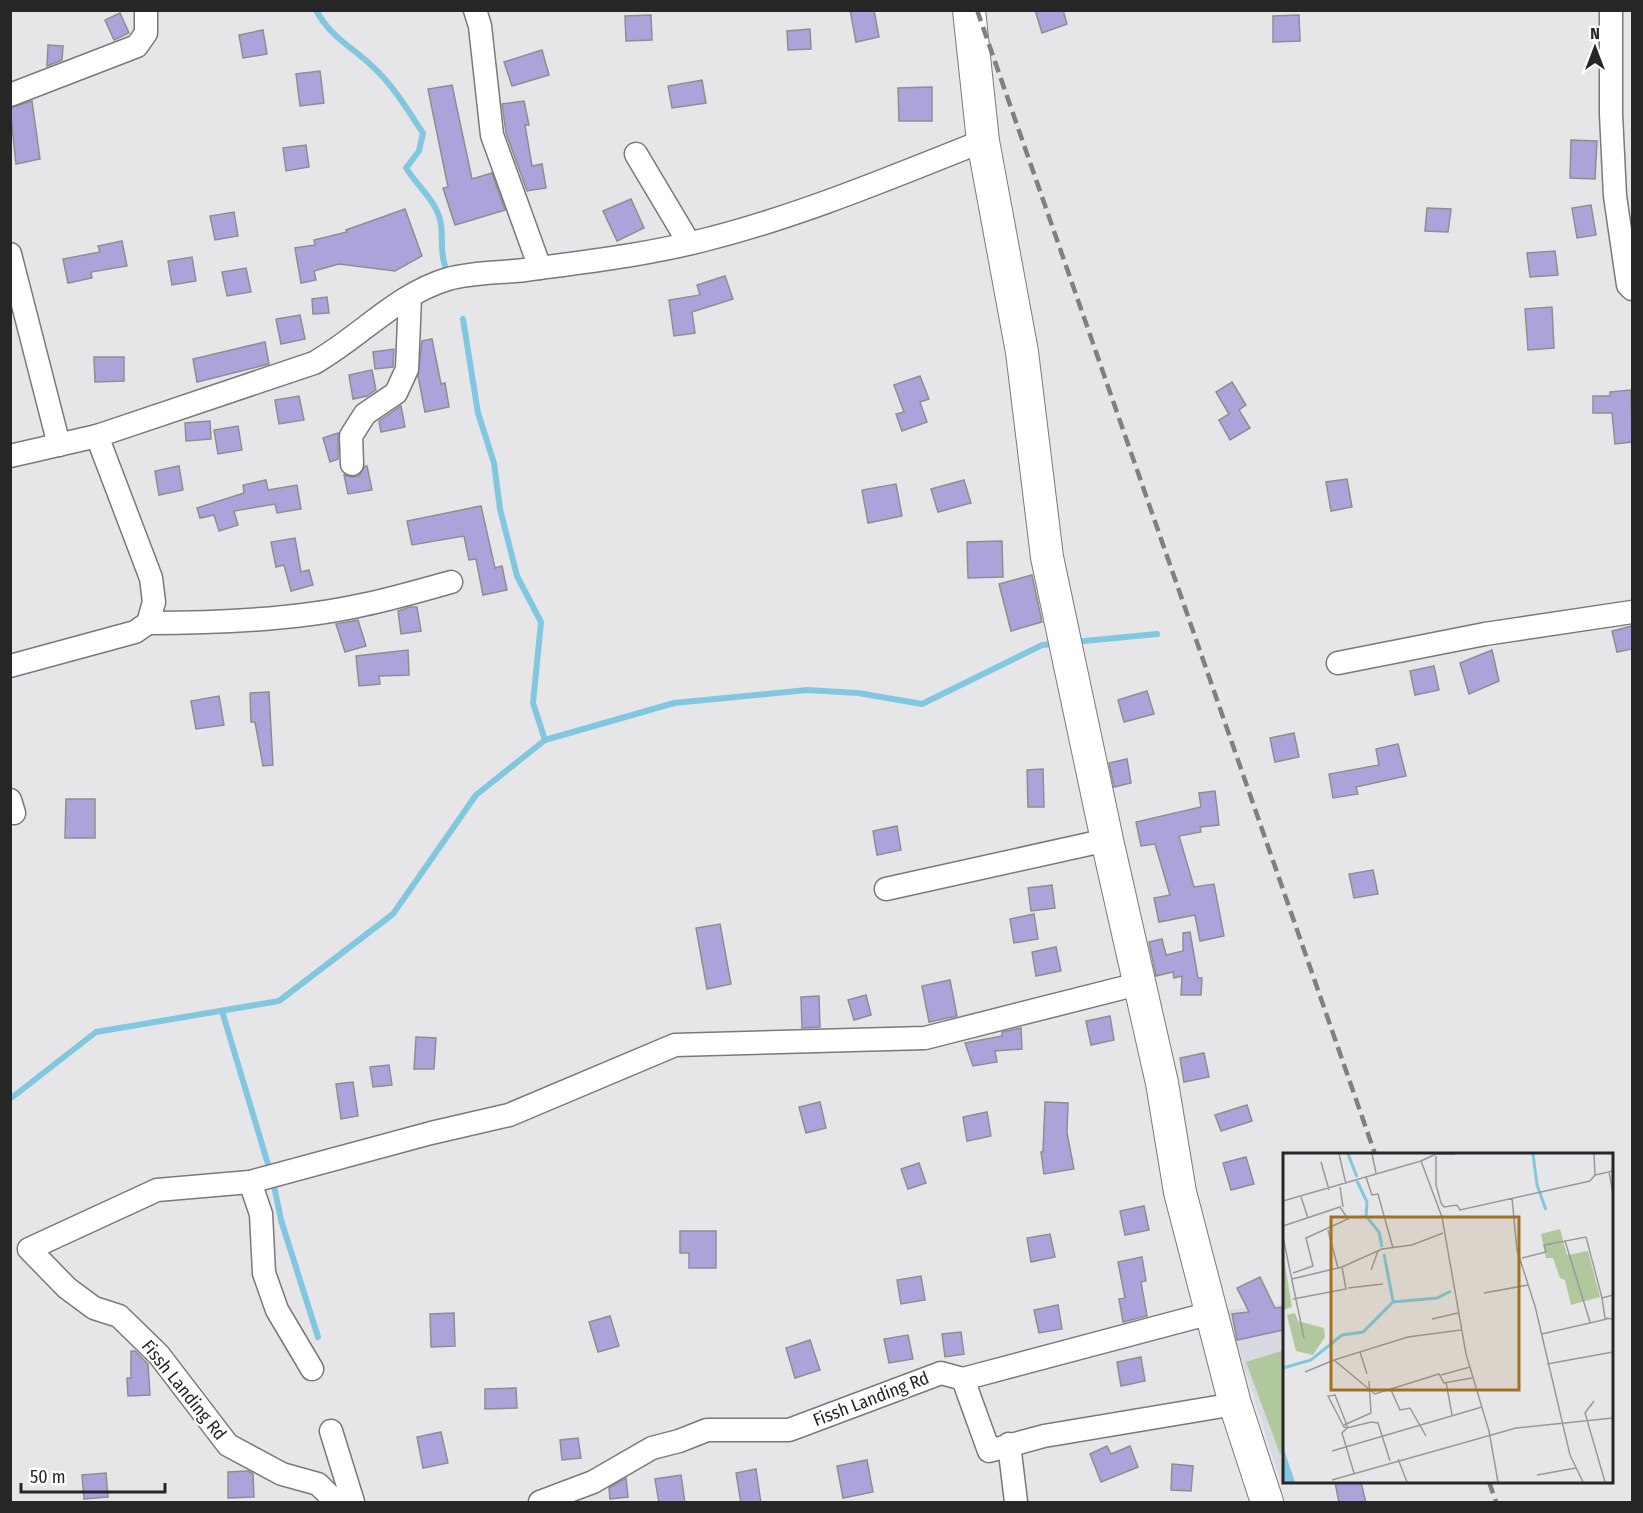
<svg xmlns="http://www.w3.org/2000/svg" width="1643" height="1513" viewBox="0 0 1643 1513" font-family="'Fira Sans Condensed',sans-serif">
<rect width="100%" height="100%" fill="#e6e6e8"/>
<!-- built -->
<path fill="#d9d9e2" d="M1284,1304L1285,1482L1281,1483L1226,1310Z"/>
<!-- green -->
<path fill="#b1c89e" d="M1284,1350V1453L1280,1454L1246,1362Z"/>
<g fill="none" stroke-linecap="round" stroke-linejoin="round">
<!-- stream -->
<g stroke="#82c7e0" stroke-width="6">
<path d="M316,10C331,38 351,46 372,66C393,85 407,109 423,133L419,151L406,168C418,187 437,201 441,224C443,238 440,252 445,266"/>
<path d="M463,319L478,413L494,463L500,509L517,576L541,622L533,703L545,740"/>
<path d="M1074,642L1157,634"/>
<path d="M222,1011L270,1171"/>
<path d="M10,1099L96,1032L279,1001L393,914L476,795L545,740L674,703L807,690L858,693L922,704L1042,645L1055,644"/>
<path d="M273,1181L281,1220L318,1337"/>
</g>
</g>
<!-- building -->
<g fill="#aba4db" stroke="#8e8e8f" stroke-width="1.5">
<path d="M850,10H874L879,37L856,42Z"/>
<path d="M1035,10H1063L1067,24L1042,33Z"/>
<path d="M120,13L129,33L114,40L105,20Z"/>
<path d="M651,15L652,40L626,41L625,16Z"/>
<path d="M1299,15L1300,41L1273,42V16Z"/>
<path d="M810,29L811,49L788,50L787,31Z"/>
<path d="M263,30L267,54L243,58L239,35Z"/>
<path d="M48,45L63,46L62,60L47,66Z"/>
<path d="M542,50L549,75L512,86L504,62Z"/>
<path d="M320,71L324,103L300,106L296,74Z"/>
<path d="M702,80L706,103L672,108L668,86Z"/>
<path d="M452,85L472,179L492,173L505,210L455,225L443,188L448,187L428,89Z"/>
<path d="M932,87V121H899L898,88Z"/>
<path d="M32,101L40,159L16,164L10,108Z"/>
<path d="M524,101L529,125H525L532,166L542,164L546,188L527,191L506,133L502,104Z"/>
<path d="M1571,140L1597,141L1595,179L1570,178Z"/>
<path d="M306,145L309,167L286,171L283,148Z"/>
<path d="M631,199L644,228L617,241L603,211Z"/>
<path d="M1591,205L1596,235L1577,238L1572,208Z"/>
<path d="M1427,208L1451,209L1448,232L1425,231Z"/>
<path d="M405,209L422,256L395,271L339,264L314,271L316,280L301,283L295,248L315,245L314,240L347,232L346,230Z"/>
<path d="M234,212L238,236L215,240L210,216Z"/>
<path d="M122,241L127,266L91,272L92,278L68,283L63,259L100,252L98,246Z"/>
<path d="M1555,251L1558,275L1530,277L1527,253Z"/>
<path d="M192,257L196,281L172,285L168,261Z"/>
<path d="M246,268L251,292L227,296L222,272Z"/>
<path d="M725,276L733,299L692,312L695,333L674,336L669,300L700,295L697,285Z"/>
<path d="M327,297L329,313L313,314L312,299Z"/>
<path d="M1552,307L1554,348L1528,350L1525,309Z"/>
<path d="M300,315L305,339L281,344L276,319Z"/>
<path d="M432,339L441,384L445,383L449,407L425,412L418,376L422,341Z"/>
<path d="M265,342L269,364L197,382L193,359Z"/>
<path d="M394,349L393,367L375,369L373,352Z"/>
<path d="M94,357H124V381L95,382Z"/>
<path d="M372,370L376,390L367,396L353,399L349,375Z"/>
<path d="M920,376L929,399L920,402L927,422L902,431L896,414L904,412L894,385Z"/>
<path d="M1232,382L1246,405L1239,410L1250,428L1230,440L1219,420L1229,414L1216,392Z"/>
<path d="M1631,390L1632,442L1615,444L1612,413H1593V396H1610V392Z"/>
<path d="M299,396L304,420L279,424L275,400Z"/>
<path d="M401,406L405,427L381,432L379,421Z"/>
<path d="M210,421L211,439L186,441L185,423Z"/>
<path d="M238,426L242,450L218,454L214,430Z"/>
<path d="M338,433V459L330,462L323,438Z"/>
<path d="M179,466L183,490L159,495L155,471Z"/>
<path d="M365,466H367L372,490L348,494L344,475L352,477L359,476Z"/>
<path d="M1347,479L1352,507L1331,511L1326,482Z"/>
<path d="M266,480L268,490L297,485L301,509L277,513L275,504L234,511L238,525L219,531L214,515L200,518L197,508L244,493L243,485Z"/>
<path d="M964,480L971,503L938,512L931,489Z"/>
<path d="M896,484L902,516L868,523L862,490Z"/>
<path d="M481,506L495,568L502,566L507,590L483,595L476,559L469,560L464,536L412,545L407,521Z"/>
<path d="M295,538L301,572L309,570L313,585L291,591L284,565L276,567L271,542Z"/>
<path d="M1002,541L1003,577L968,578L967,542Z"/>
<path d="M1032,575L1042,622L1011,631L999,584Z"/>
<path d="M410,607H417L421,631L401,634L398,611Z"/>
<path d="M358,620L366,646L345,652L336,624Z"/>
<path d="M1632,626V649L1617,652L1612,631Z"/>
<path d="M408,650L409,675L379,676L380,684L359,686L356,656Z"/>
<path d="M1492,650L1499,681L1469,694L1460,663Z"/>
<path d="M1434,666L1439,690L1415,695L1410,671Z"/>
<path d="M1147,691L1154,714L1124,722L1118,700Z"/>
<path d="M269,692L273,765L263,766L255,722H251L250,693Z"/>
<path d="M219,696L224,725L196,729L191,701Z"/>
<path d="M1294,733L1299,757L1275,762L1270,738Z"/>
<path d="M1398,744L1406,776L1356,787L1358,794L1333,798L1329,774L1379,765L1376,749Z"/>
<path d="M1127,759L1131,783L1114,787L1109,763Z"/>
<path d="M1043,769L1044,807H1028L1027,770Z"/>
<path d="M1215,791L1219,825L1200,827L1201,832L1179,836L1194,887L1214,884L1224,936L1200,941L1195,915L1159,922L1154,898L1170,895L1155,844L1141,846L1136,822L1201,807L1199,793Z"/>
<path d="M66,799H95V838H65Z"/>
<path d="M897,826L901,850L877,855L873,831Z"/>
<path d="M1373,870L1378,894L1354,898L1349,874Z"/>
<path d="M1052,885L1055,908L1031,911L1028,888Z"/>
<path d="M1034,914L1038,939L1014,943L1010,919Z"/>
<path d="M720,924L731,984L707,989L696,928Z"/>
<path d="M1190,932L1198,978H1202L1201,995H1181L1182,976L1174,978L1173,972L1156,976L1149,942L1162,939L1166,955L1183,951V933Z"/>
<path d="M1056,947L1061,971L1036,976L1032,952Z"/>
<path d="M950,980L957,1016L929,1022L922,986Z"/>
<path d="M866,995L871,1015L854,1020L848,1000Z"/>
<path d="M819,996L820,1027L802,1028L801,997Z"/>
<path d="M1110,1016L1114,1040L1091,1045L1086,1021Z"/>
<path d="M1021,1028L1022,1049L995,1051L997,1062L973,1066L965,1043L1002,1036V1032Z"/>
<path d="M416,1037L436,1038L434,1069H414Z"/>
<path d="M1204,1053L1209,1077L1184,1082L1180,1058Z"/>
<path d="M389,1065L392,1085L373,1087L370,1067Z"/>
<path d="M353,1082L358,1116L341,1119L336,1084Z"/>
<path d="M820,1102L826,1128L806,1133L799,1107Z"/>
<path d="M1045,1102L1068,1103L1067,1133L1074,1169L1044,1174L1041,1152H1043Z"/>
<path d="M1247,1105L1252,1121L1221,1131L1215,1115Z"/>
<path d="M987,1112L991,1136L967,1141L963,1117Z"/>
<path d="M1246,1157L1254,1184L1231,1190L1223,1163Z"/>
<path d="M919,1163L926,1183L908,1189L901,1169Z"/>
<path d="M1144,1206L1149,1230L1125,1235L1120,1211Z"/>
<path d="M680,1231H716V1268H689V1253H680Z"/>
<path d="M1050,1234L1055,1257L1031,1262L1027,1238Z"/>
<path d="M1142,1257L1146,1281L1141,1282L1147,1316L1123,1322L1119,1299L1125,1298L1118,1262Z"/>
<path d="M921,1276L925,1300L901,1304L897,1280Z"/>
<path d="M1260,1277L1275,1308L1284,1307V1330L1237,1340L1232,1314L1249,1312L1237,1288Z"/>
<path d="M1058,1305L1062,1329L1039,1333L1034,1310Z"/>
<path d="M454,1313L455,1346L431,1347L430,1314Z"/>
<path d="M610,1316L619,1346L598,1352L589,1322Z"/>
<path d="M961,1332L964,1354L945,1357L942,1334Z"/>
<path d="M908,1335L913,1359L889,1363L884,1339Z"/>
<path d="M810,1340L820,1370L795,1378L786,1348Z"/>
<path d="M131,1351H135L148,1364L150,1395L128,1396L127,1378H131Z"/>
<path d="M1141,1357L1145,1381L1121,1386L1117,1362Z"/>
<path d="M516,1388L517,1408L485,1409V1389Z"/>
<path d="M441,1432L448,1463L423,1468L417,1437Z"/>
<path d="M578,1438L581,1458L562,1460L560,1440Z"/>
<path d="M1107,1446L1111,1454L1130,1446L1138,1467L1101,1482L1090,1454Z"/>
<path d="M867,1460L873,1492L843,1498L837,1466Z"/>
<path d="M1172,1464L1193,1466L1191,1491L1171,1490Z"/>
<path d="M756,1469L761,1503H741L736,1473Z"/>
<path d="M248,1471L253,1474L254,1497L228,1498V1472Z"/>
<path d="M106,1473L108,1497L84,1499L82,1475Z"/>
<path d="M681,1475L685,1503H659L655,1479Z"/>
<path d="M626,1478L628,1497L610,1499L609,1488Z"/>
<path d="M1335,1482H1361L1366,1503H1339Z"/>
</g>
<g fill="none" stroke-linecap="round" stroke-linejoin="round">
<!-- minor casing -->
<g stroke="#79797a" stroke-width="25">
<g id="minor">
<path d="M475,10L480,26L492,135L540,268"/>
<path d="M1611,10V114L1615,196L1628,285L1632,289"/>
<path d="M10,95L137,46L146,33V10"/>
<path d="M636,154L689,243"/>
<path d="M10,254L59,445"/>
<path d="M10,456L97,436L314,363C360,337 397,294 448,279C473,272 500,273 525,270C584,262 646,255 704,240C800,216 892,177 983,141"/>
<path d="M352,464L351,436L365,414L396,393L407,369L410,297"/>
<path d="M148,623C216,623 296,620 362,605C392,599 422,590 451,582"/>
<path d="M1338,663L1485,634L1632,612"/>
<path d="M10,666L135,632L148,623L154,602L151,578L97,436"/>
<path d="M10,800L14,813"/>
<path d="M886,889L1107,840"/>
<path d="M250,1182L261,1214L264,1273L277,1310L312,1369"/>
<path d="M963,1379L1211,1313"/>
<path d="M331,1431L353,1502"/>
<path d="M1009,1444L1016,1502"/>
<path d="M336,1502L318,1484L282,1474L228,1445L159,1355L119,1316L94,1308L67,1288L29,1249L157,1190L250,1182L431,1133L509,1115L675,1045L925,1038L1138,984"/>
<path d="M540,1502L593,1482L652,1448L679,1441L707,1430H789L941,1373L963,1379L989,1451L1044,1436L1235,1404"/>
</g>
</g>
<!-- secondary casing -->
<g stroke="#79797a" stroke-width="34">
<path id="secondary" d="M969,10L983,141L1022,352L1047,557L1107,840L1162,1083L1180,1192L1235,1404L1267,1502"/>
</g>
<!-- minor -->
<use href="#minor" stroke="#fff" stroke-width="22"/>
<!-- secondary -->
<use href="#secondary" stroke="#fff" stroke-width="32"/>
<!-- rail -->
<g stroke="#808082" stroke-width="4.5" stroke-dasharray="12 6" stroke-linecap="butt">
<path d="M977,10L1375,1154"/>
<path d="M1489,1482L1496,1502"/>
</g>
</g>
<g text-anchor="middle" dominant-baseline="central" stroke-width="4.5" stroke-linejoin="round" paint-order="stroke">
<!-- street labels -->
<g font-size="18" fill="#262627" stroke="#fff">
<text transform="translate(184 1390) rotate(51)">Fissh Landing Rd</text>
<text transform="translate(871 1399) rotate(-21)">Fissh Landing Rd</text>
</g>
</g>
<!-- overview -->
<g transform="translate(1283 1153)">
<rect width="330" height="330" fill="#e6e6e8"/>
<path d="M277,76L284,102L305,98L317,144L288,152L282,127L277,125L270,105H263L258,81ZM0,100L9,154L0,157ZM12,160L15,168L41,175L42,184L30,202L13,198L4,162Z" fill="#b1c89e"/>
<path d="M0,294L12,329H0Z" fill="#82c7e0"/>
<path fill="none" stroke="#82c7e0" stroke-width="3" d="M65,1L74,24M250,1L254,32L263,57M74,28L84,49L83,63L96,79L99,94M101,101L110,148M0,215L28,207L59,182L80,179L110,149L154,145L168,138"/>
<path fill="none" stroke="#99999b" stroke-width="1.5" d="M56,1L63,31M89,1L93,20M153,1H172M153,1L138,8L159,64L183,201L206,278L215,329M153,3V32L158,50L161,54L174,52L177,57L307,28L312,22L311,1M38,9L46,37M326,18L330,42M312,22L330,18M83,24L89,42L95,41L110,95M57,34L60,54M18,44L25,65M229,45L234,97L252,153L287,302L300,329M0,48L138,8M0,73L57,54L65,66L23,85L30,113L10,120M45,77L55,115M0,84L21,185M282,88L307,169M239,105L263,99L261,92L303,84L319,145M88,117L95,98M9,126L59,114L99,96L129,92L160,80M65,135L100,131M201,140L245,132M330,142L319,145L322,165L330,166M10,146L63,136L59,114M149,166L175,160M178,177L125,184L51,207L92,241L156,221L161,230L189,225M259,181L324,166M77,199L84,221M264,211L330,199M22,219L51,207M158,222L187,214M163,229L169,262M108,237L117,257L127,255L143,283M311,248L302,260L322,329M61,272L88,260L86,228M64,275L59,280L71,320M65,275L52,242L45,243L61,274L64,275L88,269L95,270L107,308M49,298L199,254M115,306L124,329M254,322L293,315M49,327L233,275L330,265"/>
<path fill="#a07124" fill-opacity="0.15" stroke="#a07124" stroke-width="3" d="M48,64H236V237H48Z"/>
<rect width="330" height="330" fill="none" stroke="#262627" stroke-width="3"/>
</g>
<!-- border -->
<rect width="1643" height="1513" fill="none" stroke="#262627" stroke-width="24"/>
<!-- north arrow -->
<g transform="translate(1595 48)" stroke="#ffffff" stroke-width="4.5" paint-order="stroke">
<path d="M0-4.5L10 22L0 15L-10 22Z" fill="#262627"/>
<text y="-9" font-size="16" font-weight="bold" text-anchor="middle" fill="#262627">N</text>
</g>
<!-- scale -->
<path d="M21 1483v9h144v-9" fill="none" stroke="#262627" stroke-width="3"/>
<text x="30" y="1483" font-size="18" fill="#262627" stroke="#ffffff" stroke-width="4.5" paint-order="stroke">50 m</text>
</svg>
